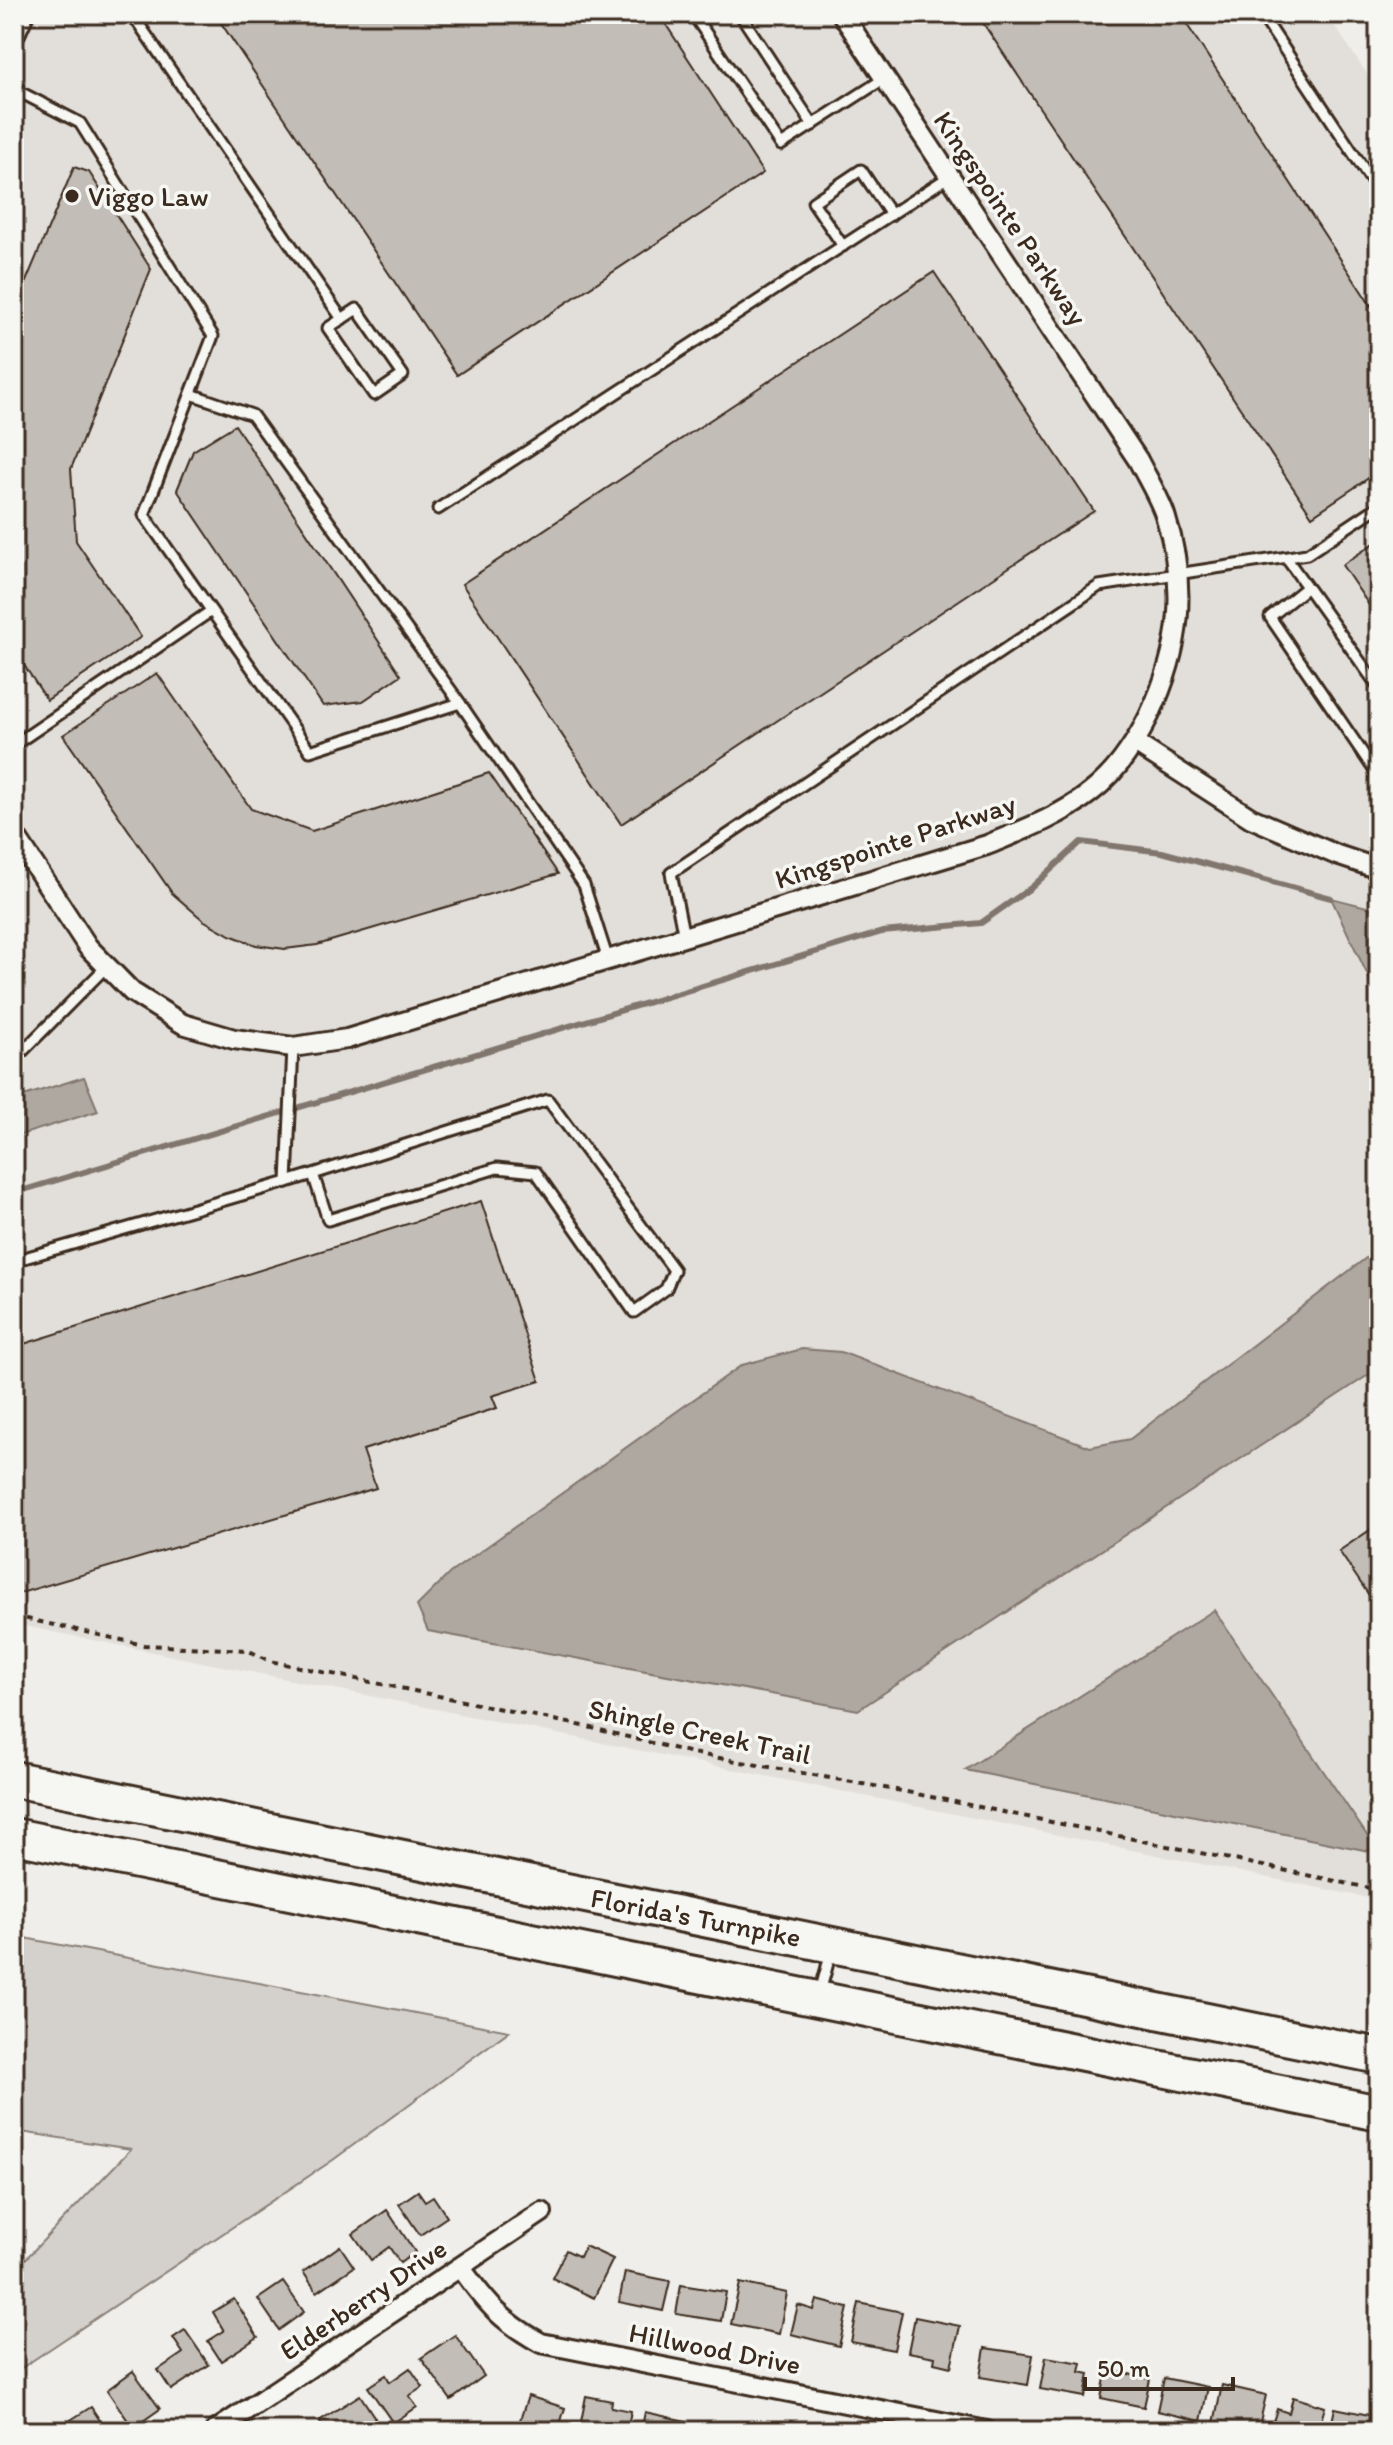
<svg xmlns="http://www.w3.org/2000/svg" width="1393" height="2445" viewBox="0 0 1393 2445" font-family="Itim,sans-serif">
<rect width="100%" height="100%" fill="#efeeea"/>
<filter id="ink" filterUnits="userSpaceOnUse"><feTurbulence type="fractalNoise" baseFrequency=".0125" numOctaves="2"/><feDisplacementMap in="SourceGraphic" scale="16" xChannelSelector="R" yChannelSelector="G"/><feConvolveMatrix kernelMatrix="1 2 1 2 8 2 1 2 1" color-interpolation-filters="sRGB"/></filter>
<g filter="url(#ink)">
<!-- built -->
<path fill="#e2dfdb" d="M14,14H1327L1379,92V1900L14,1624Z"/>
<!-- green -->
<path fill="#d4d1cc" stroke="#887e75" stroke-width="2" d="M14,1936L509,2031L333,2160L14,2373V2271L131,2149L14,2131Z"/>
<!-- water -->
<g fill="#afa8a1" stroke="#81766d" stroke-width="2">
<path d="M1331,898L1379,910V999Z"/>
<path d="M84,1077L98,1111L14,1137V1099Z"/>
<path d="M1379,1248V1368L858,1710L428,1631L417,1606L450,1573L742,1365L802,1349L841,1352L1090,1447L1130,1439Z"/>
<path d="M1214,1610L1379,1853L965,1770Z"/>
</g>
<g fill="none" stroke-linecap="round" stroke-linejoin="round">
<!-- stream -->
<path stroke="#81766d" stroke-width="6" d="M14,1193L882,932L981,923L1032,887L1081,842L1162,852L1331,898"/>
</g>
<!-- building -->
<g fill="#c2bdb7" stroke="#3b2a1e" stroke-width="2">
<path d="M215,14H659L763,173L457,375Z"/>
<path d="M977,14H1180L1379,318V471L1312,516Z"/>
<path d="M74,167L89,172L151,269L71,469L76,541L141,637L47,700L14,650V310Z"/>
<path d="M934,272L1094,511L621,824L462,584Z"/>
<path d="M235,425L401,675L363,701L323,706L177,490L193,451Z"/>
<path d="M1379,540V620L1342,565Z"/>
<path d="M157,673L251,809L312,831L489,773L558,874L317,945L285,949L256,945L230,935L203,920L172,893L63,735Z"/>
<path d="M481,1201L540,1381L492,1396L497,1408L363,1450L376,1488L14,1595V1347Z"/>
<path d="M1379,1524V1610L1339,1551Z"/>
<path d="M418,2191L425,2201L433,2196L447,2217L420,2235L399,2204Z"/>
<path d="M387,2210L415,2252L400,2263L389,2247L371,2260L353,2234Z"/>
<path d="M340,2246L354,2267L317,2292L303,2272Z"/>
<path d="M585,2246L613,2259L594,2298L552,2278L566,2250L580,2257Z"/>
<path d="M625,2272L670,2281L663,2311L619,2302Z"/>
<path d="M283,2282L304,2312L279,2330L258,2299Z"/>
<path d="M740,2283L787,2293L779,2334L731,2324Z"/>
<path d="M681,2285L726,2292L721,2321L676,2314Z"/>
<path d="M234,2299L258,2337L221,2361L208,2341L224,2331L213,2312Z"/>
<path d="M817,2300L848,2308L839,2346L791,2334L798,2305L814,2310Z"/>
<path d="M859,2303L902,2312L894,2350L851,2342Z"/>
<path d="M915,2317L960,2326L951,2367L934,2363L935,2357L908,2352Z"/>
<path d="M185,2330L209,2365L171,2390L158,2370L183,2353L173,2338Z"/>
<path d="M455,2335L484,2376L451,2400L421,2358Z"/>
<path d="M985,2348L1033,2355L1028,2385L980,2377Z"/>
<path d="M1046,2357L1082,2363L1080,2372L1089,2374L1085,2397L1040,2389Z"/>
<path d="M410,2368L423,2387L409,2396L417,2407L393,2423L368,2387L386,2375L390,2382Z"/>
<path d="M1107,2369L1150,2379L1144,2407L1101,2398Z"/>
<path d="M133,2371L160,2409L133,2428L107,2390Z"/>
<path d="M1164,2378L1208,2387L1201,2421L1157,2411Z"/>
<path d="M1222,2385L1266,2395L1258,2431L1214,2423Z"/>
<path d="M360,2395L375,2418L354,2431H326L319,2421Z"/>
<path d="M528,2396L565,2408L558,2431L517,2429Z"/>
<path d="M586,2396L612,2401L611,2407L631,2411L627,2431H594L580,2427Z"/>
<path d="M1293,2397L1325,2407L1318,2431H1270L1277,2409L1289,2413Z"/>
<path d="M91,2407L107,2431H74L69,2421Z"/>
<path d="M1335,2408L1379,2417V2431H1330Z"/>
<path d="M645,2412L686,2421L684,2431H641Z"/>
</g>
<g fill="none" stroke-linecap="round" stroke-linejoin="round">
<!-- service casing -->
<g stroke="#3b2a1e" stroke-width="15">
<g id="service">
<path d="M132,14L342,319"/>
<path d="M693,14L781,145L885,78"/>
<path d="M740,14L813,125"/>
<path d="M1261,14L1379,192"/>
<path d="M14,89L80,123L213,336L144,515L310,751L460,703L584,885L608,960"/>
<path d="M843,246L813,202L861,170L891,215"/>
<path d="M357,309L403,375L374,395L328,328Z"/>
<path d="M191,394L252,415L460,703"/>
<path d="M438,509L950,176"/>
<path d="M1287,559L1379,688"/>
<path d="M1306,588L1270,617L1379,777"/>
<path d="M14,745L211,611"/>
<path d="M684,937L671,873L1099,586L1307,554L1379,506"/>
<path d="M14,1060L107,966"/>
<path d="M287,1182L313,1174L548,1100L674,1270L666,1289L634,1312L536,1172L497,1168L328,1220L313,1174"/>
<path d="M14,1261L287,1182L293,1047"/>
<path d="M820,1992L831,1952"/>
</g>
</g>
<!-- minor casing -->
<g stroke="#3b2a1e" stroke-width="24">
<g id="minor">
<path d="M14,36L24,14"/>
<path d="M1135,743L1251,818L1337,855L1379,869"/>
<path d="M14,834L88,947L132,992L183,1024L234,1039L293,1047L347,1039L987,845C1023,830 1059,817 1090,793C1115,774 1135,744 1149,716C1181,649 1188,587 1165,515C1159,497 1147,478 1138,460L842,14"/>
<path d="M461,2268C488,2305 501,2321 541,2343L987,2431"/>
<path d="M215,2431L542,2212"/>
</g>
</g>
<!-- motorway casing -->
<g stroke="#3b2a1e" stroke-width="40">
<g id="motorway">
<path d="M14,1779L1379,2056"/>
<path d="M14,1836L1379,2113"/>
</g>
</g>
<!-- path -->
<path stroke="#3b2a1e" stroke-width="4" stroke-dasharray="6 6" stroke-linecap="butt" d="M14,1616L144,1645L247,1650L270,1661L588,1727L692,1753L907,1792L1379,1890"/>
<!-- service -->
<use href="#service" stroke="#f6f6f2" stroke-width="9"/>
<!-- minor -->
<use href="#minor" stroke="#f6f6f2" stroke-width="18"/>
<!-- motorway -->
<use href="#motorway" stroke="#f6f6f2" stroke-width="34"/>
</g>
</g>
<!-- markers -->
<circle fill="#3b2a1e" stroke="#f6f6f2" stroke-width="3" cx="72" cy="196" r="8"/>
<g text-anchor="middle" dominant-baseline="central" stroke-width="7" stroke-linejoin="round" paint-order="stroke">
<!-- poi labels -->
<g font-size="28" fill="#3b2a1e" stroke="#f6f6f2" text-anchor="start">
<text x="88" y="196">Viggo Law</text>
</g>
<!-- street labels -->
<g font-size="28" fill="#3b2a1e" stroke="#f6f6f2">
<text transform="translate(1011 218) rotate(56)">Kingspointe Parkway</text>
<text transform="translate(895 841) rotate(-18)">Kingspointe Parkway</text>
<text transform="translate(700 1731) rotate(12)">Shingle Creek Trail</text>
<text transform="translate(696 1917) rotate(11)">Florida's Turnpike</text>
<text transform="translate(363 2299) rotate(-34)">Elderberry Drive</text>
<text transform="translate(715 2348) rotate(11)">Hillwood Drive</text>
</g>
</g>
<!-- margin -->
<rect width="1393" height="2445" fill="none" stroke="#f6f6f2" stroke-width="48"/>
<rect x="24" y="24" width="1345" height="2397" fill="none" stroke="#3b2a1e" stroke-width="3" filter="url(#ink)"/>
<!-- scale -->
<path d="M1085 2377v12h148v-12" fill="none" stroke="#3b2a1e" stroke-width="4"/>
<text x="1097" y="2377" font-size="24" fill="#3b2a1e" stroke="#f6f6f2" stroke-width="6" paint-order="stroke">50 m</text>
</svg>
